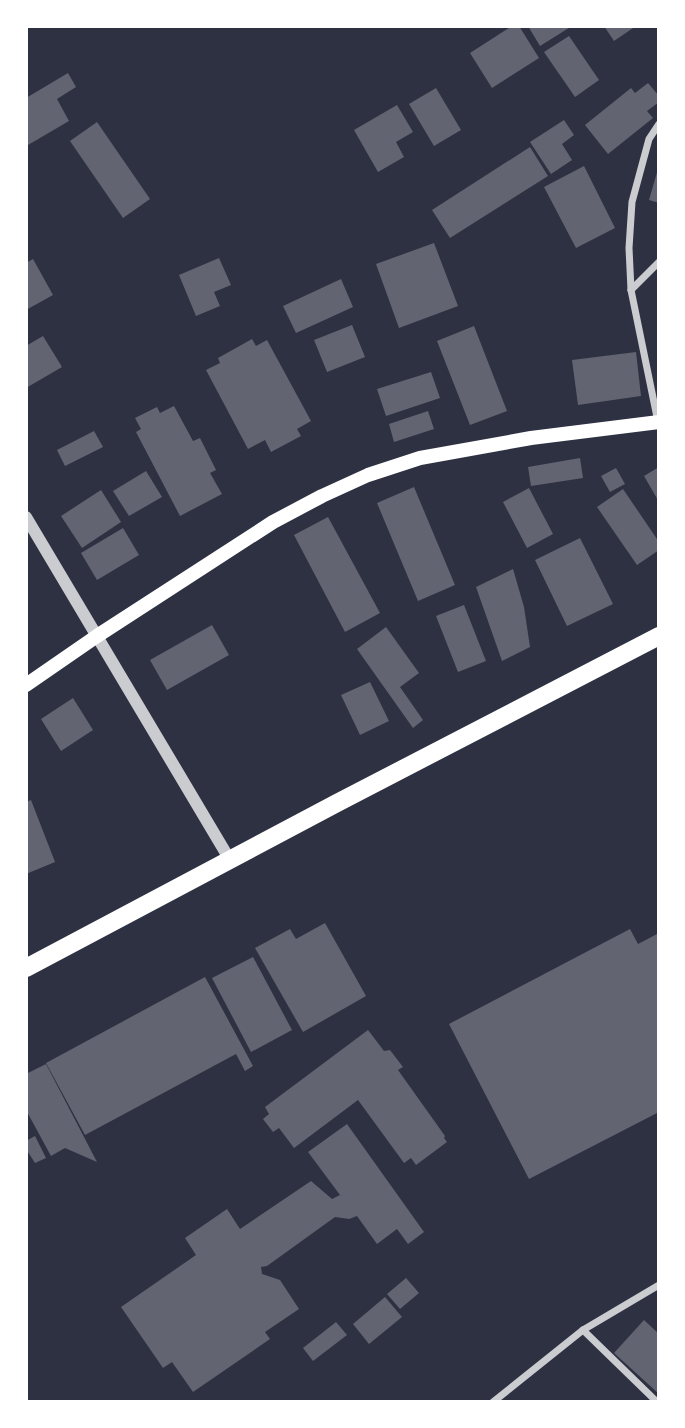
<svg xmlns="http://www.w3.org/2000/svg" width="685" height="1428" viewBox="0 0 685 1428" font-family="Raleway,sans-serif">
<rect width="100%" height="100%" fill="#2d3142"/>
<!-- building -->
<g fill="#626471">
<path d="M512,26H519L539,58L492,88L470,53Z"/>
<path d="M528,26H572L540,46Z"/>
<path d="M604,26H636L614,41Z"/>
<path d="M569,36L599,80L575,97L544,52Z"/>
<path d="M68,73L76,87L57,99L69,121L28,145L26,143V98Z"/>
<path d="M648,83L659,96V102L647,111L653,118L608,154L585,125L631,88L635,93Z"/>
<path d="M436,88L461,130L434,146L409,104Z"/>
<path d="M397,105L413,132L396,142L404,157L378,172L354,130Z"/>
<path d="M564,120L574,135L562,144L572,160L551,174L530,142Z"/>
<path d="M97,122L150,199L123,218L70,141Z"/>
<path d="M530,147L548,176L450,238L432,210Z"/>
<path d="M584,166L615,228L576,248L544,187Z"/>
<path d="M658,169H659V203L649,200Z"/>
<path d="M434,243L458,306L399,328L376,264Z"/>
<path d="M219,258L231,285L214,292L220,306L196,316L179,275Z"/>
<path d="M33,259L53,295L26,310V263Z"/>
<path d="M341,279L353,307L296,333L283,306Z"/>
<path d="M352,325L365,357L327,372L314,340Z"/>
<path d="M474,326L507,411L470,425L437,341Z"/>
<path d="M43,336L62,367L26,388V346Z"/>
<path d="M252,339L256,346L267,340L311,421L297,429L301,436L271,452L265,440L248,449L206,370L220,363L218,358Z"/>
<path d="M636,352L641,396L578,405L572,360Z"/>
<path d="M431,372L440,398L386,416L377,389Z"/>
<path d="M174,406L193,441L200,438L216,470L210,473L222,494L180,516L136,432L141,429L135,418L157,407L160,413Z"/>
<path d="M428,411L434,429L394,442L389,424Z"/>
<path d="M94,431L103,447L65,466L57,450Z"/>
<path d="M580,458L583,478L531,486L528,467Z"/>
<path d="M659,467V502L644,476Z"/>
<path d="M616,468L625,484L610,492L601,476Z"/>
<path d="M146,471L162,497L129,516L113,491Z"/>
<path d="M414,487L455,585L418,601L377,503Z"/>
<path d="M529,488L553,534L527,548L503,502Z"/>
<path d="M623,489L659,542V550L637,565L597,507Z"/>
<path d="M101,490L121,522L82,548L61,516Z"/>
<path d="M328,517L380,613L345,632L294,535Z"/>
<path d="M123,528L139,555L97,580L81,553Z"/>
<path d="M580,538L613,604L567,626L535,560Z"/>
<path d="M513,569L524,607L530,647L502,661L476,587Z"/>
<path d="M464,605L486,661L458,672L436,616Z"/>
<path d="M212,625L229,655L167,690L150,660Z"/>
<path d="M386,627L419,673L400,687L423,720L413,728L357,649Z"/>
<path d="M370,682L389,721L360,735L341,695Z"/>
<path d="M73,698L93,730L61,751L41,719Z"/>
<path d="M31,800L55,862L26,874V802Z"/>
<path d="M325,923L366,996L303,1032L255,948L290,929L296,939Z"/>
<path d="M630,929L638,944L659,933V1112L529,1179L449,1024Z"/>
<path d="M253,957L292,1030L251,1052L212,978Z"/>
<path d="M205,977L253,1066L245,1071L236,1054L85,1135L46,1063Z"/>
<path d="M368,1030L384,1051L390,1050L403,1067L398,1070L445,1136L444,1138L447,1142L416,1165L411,1158L404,1163L358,1100L294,1148L279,1128L273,1132L263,1119L269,1114L265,1107Z"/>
<path d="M46,1064L97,1162L65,1148L51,1156L26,1110V1074Z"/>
<path d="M347,1124L424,1232L408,1244L397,1229L377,1244L357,1216L349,1219L335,1217L267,1266L261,1267L262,1274L280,1280L299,1309L265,1332L270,1339L193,1392L172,1362L163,1368L121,1307L196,1255L185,1238L227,1209L240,1229L311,1181L332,1199L340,1195L308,1152Z"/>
<path d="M35,1136L46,1158L35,1163L26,1149V1141Z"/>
<path d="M406,1278L419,1293L400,1309L387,1294Z"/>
<path d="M385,1297L402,1317L369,1344L353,1324Z"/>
<path d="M644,1320L659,1334V1394L614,1353Z"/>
<path d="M336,1322L347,1335L313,1361L303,1348Z"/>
</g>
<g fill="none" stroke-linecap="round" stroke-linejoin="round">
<!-- minor -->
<g stroke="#caccd0" stroke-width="7">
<path d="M631,290L659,262"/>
<path d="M658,422L631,290L629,248L632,202L649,139L659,124"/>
<path d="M583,1330L657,1402"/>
<path d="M493,1402L583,1330L659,1285"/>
</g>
<!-- tertiary -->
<path stroke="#caccd0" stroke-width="12" d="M26,517L230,860"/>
<!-- secondary -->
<path stroke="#fff" stroke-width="14" d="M26,685L97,636L273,522L322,496L368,475L420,458L531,438L659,422"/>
<!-- trunk -->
<path stroke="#fff" stroke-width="18" d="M26,968L337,803L659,636"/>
</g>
<!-- border -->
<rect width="685" height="1428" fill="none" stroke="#ffffff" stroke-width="56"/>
</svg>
